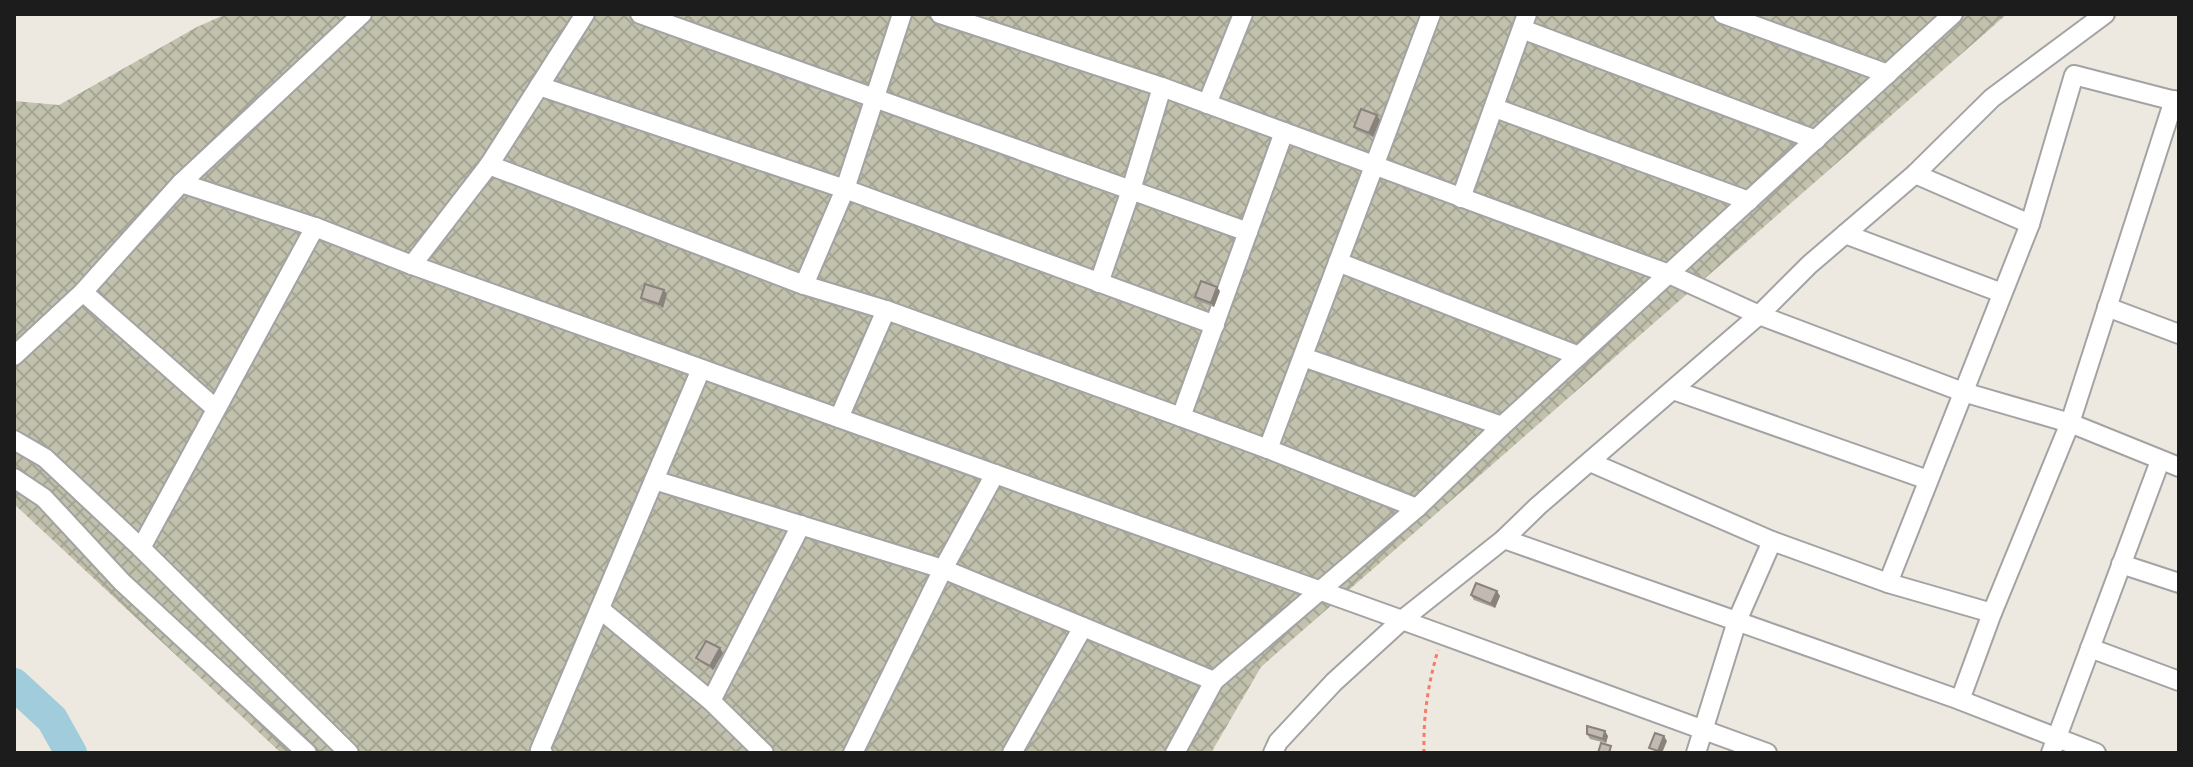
<svg xmlns="http://www.w3.org/2000/svg" width="2193" height="767" viewBox="0 0 2193 767" font-family="'PT Sans',sans-serif">
<defs>
<pattern id="construction-cross-hatch" width="8" height="8" patternUnits="userSpaceOnUse" patternTransform="scale(2)"><rect width="8" height="8" fill="#c1c1ad"/><path d="M0 0l8 8M0 8l8-8" fill="none" stroke="#a5a594"/></pattern>
</defs>
<rect width="100%" height="100%" fill="#ede9e1"/>
<!-- construction -->
<path fill="url(#construction-cross-hatch)" d="M226,14H2007L1261,667L1211,753H281L14,504V101L59,105L197,27Z"/>
<g fill="none" stroke-linecap="round" stroke-linejoin="round">
<!-- river -->
<path stroke="#a1ccdb" stroke-width="32" d="M14,684L52,719L71,753"/>
<!-- minor casing -->
<g stroke="#a3a3a3" stroke-width="22">
<g id="minor">
<path d="M640,14L1248,232"/>
<path d="M940,14L1162,87L1669,274L1759,315L1963,392L2070,423L2179,467"/>
<path d="M1723,14L1888,74"/>
<path d="M1522,29L1816,140"/>
<path d="M539,86L845,189L1215,325"/>
<path d="M1207,104L1243,14"/>
<path d="M1495,108L1749,201"/>
<path d="M489,165L804,285L886,310L1181,417L1268,449L1417,508"/>
<path d="M1915,174L2030,224"/>
<path d="M181,183L362,14"/>
<path d="M1461,198L1527,14"/>
<path d="M1845,234L2002,293"/>
<path d="M1338,262L1579,356"/>
<path d="M412,265L489,165L585,14"/>
<path d="M1099,283L1131,190L1162,87"/>
<path d="M804,285L845,189L902,14"/>
<path d="M83,292L215,408"/>
<path d="M2107,307L2179,334"/>
<path d="M14,356L83,292L181,183L315,227L412,265L1402,620L1767,753"/>
<path d="M1303,357L1502,426"/>
<path d="M1673,390L1928,480"/>
<path d="M1181,417L1284,132"/>
<path d="M839,418L886,310"/>
<path d="M14,440L45,458L141,548L349,753"/>
<path d="M1268,449L1431,14"/>
<path d="M1590,462L1772,541L1888,583L1992,613"/>
<path d="M14,478L44,498L122,582L307,753"/>
<path d="M654,480L943,569L1214,681"/>
<path d="M1504,539L1960,700L2096,753"/>
<path d="M141,548L315,227"/>
<path d="M2121,564L2179,583"/>
<path d="M1888,583L2030,224L2074,75L2179,102"/>
<path d="M600,609L711,701L764,753"/>
<path d="M2090,648L2179,681"/>
<path d="M1960,700L1992,613L2070,423L2174,100"/>
<path d="M711,701L801,525"/>
<path d="M543,753L540,750L701,369"/>
<path d="M853,753L943,569L995,474"/>
<path d="M1012,753L1083,627"/>
<path d="M1175,753L1214,681L1417,508L1502,426L1953,14"/>
<path d="M1273,753L1278,742L1334,682L1402,620L1504,539L1538,506L1759,315L1809,265L1915,174L1992,98L2105,14"/>
<path d="M1696,753L1737,621L1772,541"/>
<path d="M2051,753L2160,461"/>
</g>
</g>
<!-- path -->
<path stroke="#f87a67" stroke-width="3" stroke-dasharray="4 4" stroke-linecap="butt" d="M1424,753C1423,717 1428,684 1438,650"/>
<!-- minor -->
<use href="#minor" stroke="#fff" stroke-width="18"/>
</g>
<!-- wall -->
<g fill="#a79f98">
<path d="M1377,115L1380,120L1373,137L1357,131L1354,127Z"/>
<path d="M1220,291L1214,307L1198,301L1195,297Z"/>
<path d="M667,294L663,308L644,302L641,298Z"/>
<path d="M1471,595L1500,596L1495,608L1474,600Z"/>
<path d="M723,653L713,670L700,662L696,658Z"/>
<path d="M1587,734L1608,736L1606,743L1590,739Z"/>
</g>
<!-- shaded-wall -->
<g fill="#88827c">
<path d="M1377,115L1380,120L1373,137L1369,133Z"/>
<path d="M1217,287L1220,291L1214,307L1211,303Z"/>
<path d="M664,290L667,294L663,308L659,304Z"/>
<path d="M1497,591L1500,596L1495,608L1491,604Z"/>
<path d="M720,648L723,653L713,670L710,666Z"/>
<path d="M1605,731L1608,736L1606,743L1603,739Z"/>
<path d="M1664,736L1667,741L1662,753H1659L1658,751Z"/>
</g>
<!-- building -->
<g fill="#c2b9b1" stroke="#88827c" stroke-width="2">
<path d="M1361,109L1377,115L1369,133L1354,127Z"/>
<path d="M1201,281L1217,287L1211,303L1195,297Z"/>
<path d="M645,284L664,290L659,304L641,298Z"/>
<path d="M1476,583L1497,591L1491,604L1471,595Z"/>
<path d="M706,641L720,648L710,666L696,658Z"/>
<path d="M1587,726L1605,731L1603,739L1587,734Z"/>
<path d="M1655,733L1664,736L1658,751L1649,748Z"/>
<path d="M1601,743L1611,746L1609,753H1598Z"/>
</g>
<!-- border -->
<rect width="2193" height="767" fill="none" stroke="#1c1c1c" stroke-width="32"/>
</svg>
